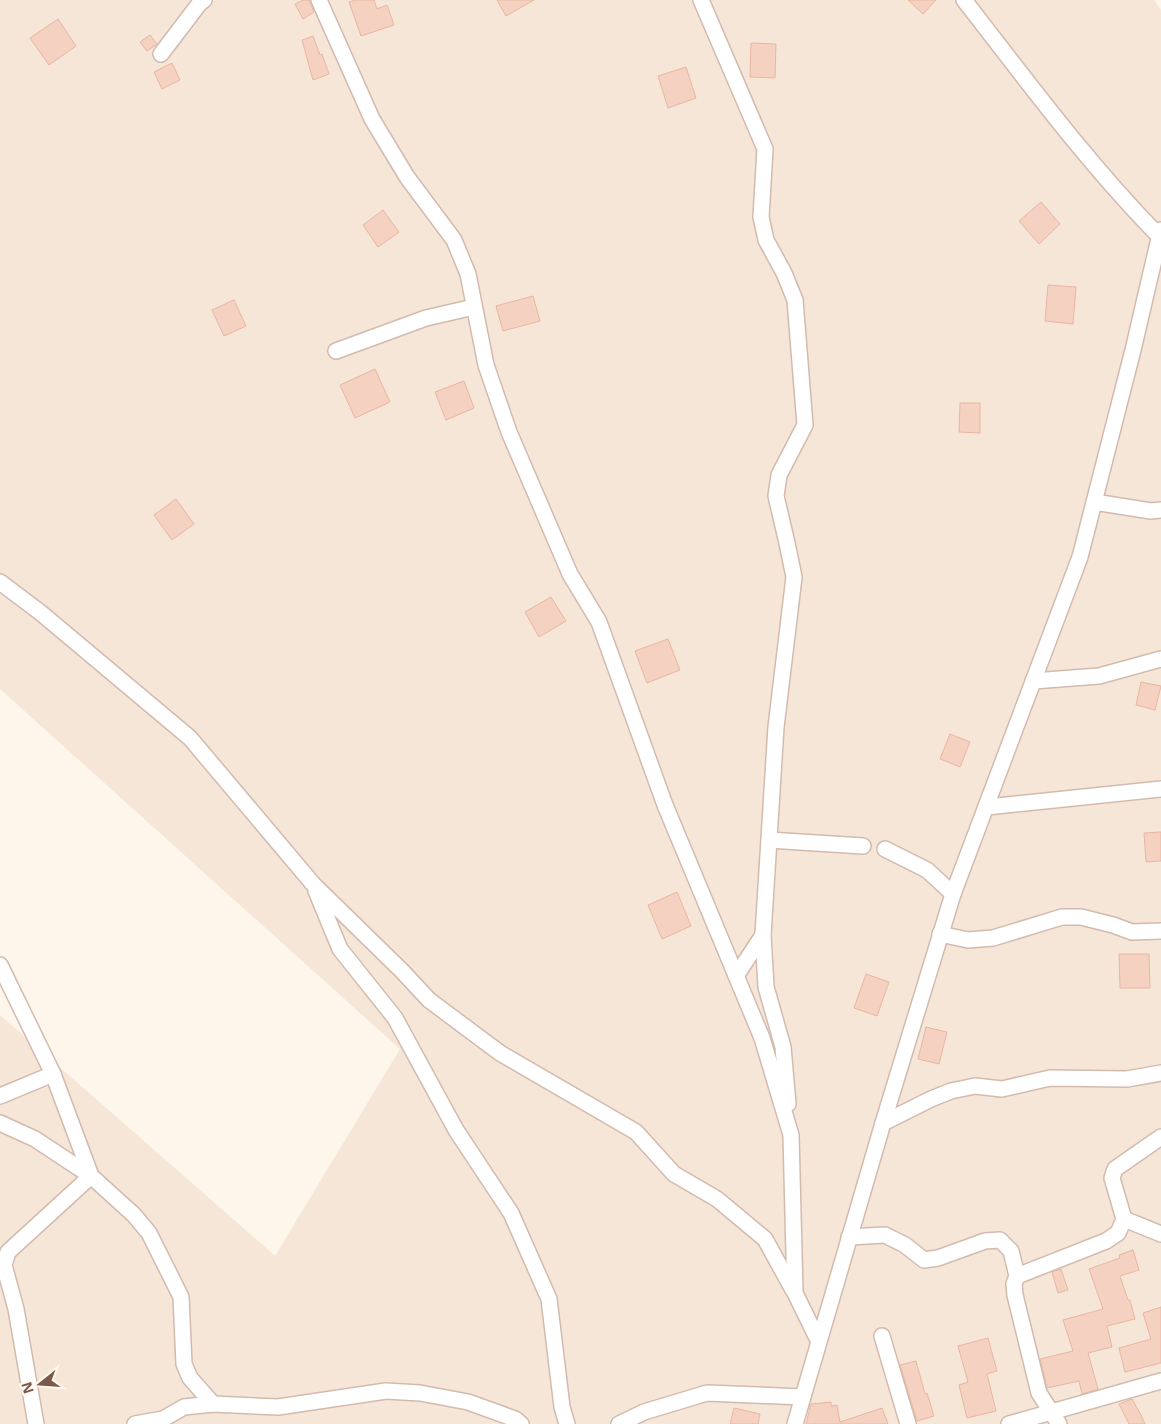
<svg xmlns="http://www.w3.org/2000/svg" width="1161" height="1424" viewBox="0 0 1161 1424" font-family="'Open Sans',sans-serif">
<rect width="100%" height="100%" fill="#fef5eb"/>
<!-- residential -->
<path fill="#f6e6d8" d="M0,0H1154L1161,10V1424H0V1015L275,1256L400,1049L0,689Z"/>
<!-- building -->
<g fill="#f5d1c1" stroke="#e8b6a0">
<path d="M303,0H309L314,12L303,19L295,4Z"/>
<path d="M356,0H374L377,9L387,5L394,25L361,36L349,2Z"/>
<path d="M497,0H534L506,16Z"/>
<path d="M908,0H936L923,14Z"/>
<path d="M58,19L76,46L49,65L30,38Z"/>
<path d="M150,35L157,44L147,51L140,42Z"/>
<path d="M313,36L320,55L322,54L329,74L313,80L302,40Z"/>
<path d="M751,43L776,44L775,78L750,77Z"/>
<path d="M172,63L180,80L162,89L154,72Z"/>
<path d="M686,67L696,98L668,108L658,76Z"/>
<path d="M1041,202L1060,224L1039,244L1019,221Z"/>
<path d="M383,210L399,232L378,247L363,225Z"/>
<path d="M1048,285L1076,287L1073,324L1045,321Z"/>
<path d="M533,296L540,321L503,331L496,306Z"/>
<path d="M234,300L246,326L224,336L212,310Z"/>
<path d="M375,369L390,402L355,418L340,385Z"/>
<path d="M464,381L474,408L446,420L435,392Z"/>
<path d="M960,403H980V433L959,432Z"/>
<path d="M176,499L194,524L172,540L154,515Z"/>
<path d="M551,597L566,621L539,637L525,612Z"/>
<path d="M668,639L680,670L647,683L635,651Z"/>
<path d="M1141,682L1161,686L1155,710L1136,705Z"/>
<path d="M950,734L970,742L960,767L940,759Z"/>
<path d="M1161,832V861L1146,862L1144,833Z"/>
<path d="M677,892L691,926L662,939L648,905Z"/>
<path d="M1119,954H1149L1150,988H1120Z"/>
<path d="M866,974L889,982L877,1016L854,1008Z"/>
<path d="M926,1027L947,1032L939,1064L918,1059Z"/>
<path d="M1133,1250L1139,1270L1120,1276L1128,1300H1130L1135,1319L1107,1326L1112,1347L1088,1353L1098,1389L1082,1394L1079,1381L1047,1388L1040,1359L1073,1351L1063,1320L1103,1309L1089,1269L1120,1258L1119,1255Z"/>
<path d="M1061,1269L1068,1290L1058,1293L1052,1272Z"/>
<path d="M1161,1307V1363L1125,1372L1119,1348L1151,1339L1143,1313Z"/>
<path d="M988,1338L997,1371L987,1374L996,1411L967,1418L959,1385L968,1382L958,1346Z"/>
<path d="M916,1361L925,1394L927,1393L934,1416L917,1421L900,1365Z"/>
<path d="M1132,1399L1141,1415L1145,1424H1129L1119,1404Z"/>
<path d="M831,1402V1406L837,1405L840,1422L882,1408L888,1424H806L811,1404Z"/>
<path d="M734,1408L760,1414L758,1424H730Z"/>
</g>
<g fill="none" stroke-linecap="round" stroke-linejoin="round">
<!-- minor casing -->
<g stroke="#d2bbae" stroke-width="18">
<g id="minor">
<path d="M319,0L372,119L407,177L454,240L468,274L486,365L509,432L570,574L599,622L665,805L762,1038L791,1135L795,1293L818,1340"/>
<path d="M701,0L765,149L761,217L766,240L784,273L795,300L805,425L779,475L776,496L787,543L794,577L776,727L763,935L766,987L783,1047L788,1104"/>
<path d="M964,0C1027,81 1088,164 1160,237"/>
<path d="M161,54L199,4L204,0"/>
<path d="M336,351L426,318L474,307"/>
<path d="M1094,502L1151,511L1161,510"/>
<path d="M0,582L41,613L190,738L313,884L402,971L429,1000L500,1053L636,1132L674,1174L717,1199L765,1239L793,1290"/>
<path d="M1033,681L1099,676L1161,659"/>
<path d="M987,807L1161,789"/>
<path d="M769,840L863,846"/>
<path d="M885,849L927,870L953,894"/>
<path d="M316,891L340,949L395,1018L456,1130L511,1213L549,1299L562,1407L567,1424"/>
<path d="M940,934L968,940L993,938L1062,917H1081L1113,925L1132,932L1161,931"/>
<path d="M0,965L53,1074L91,1176L8,1252L4,1265L16,1309L36,1424"/>
<path d="M736,976L763,935"/>
<path d="M0,1096L53,1074"/>
<path d="M0,1123L35,1139L91,1176L134,1215L149,1233L181,1297L184,1364L190,1378L213,1404"/>
<path d="M883,1123L931,1099L951,1091L975,1086L1002,1089L1050,1078L1127,1079L1161,1073"/>
<path d="M1124,1219L1161,1234"/>
<path d="M849,1237L885,1235L905,1245L924,1260L938,1258L985,1241L1000,1240L1011,1251L1017,1276"/>
<path d="M882,1336L908,1424"/>
<path d="M135,1424L163,1419"/>
<path d="M162,1424L163,1419L184,1407L213,1404L278,1407L386,1391L420,1393L468,1402L515,1419L521,1424"/>
<path d="M619,1424L644,1412L707,1393L803,1397"/>
<path d="M795,1424L883,1123L953,894L1080,557L1133,350L1161,230"/>
<path d="M1009,1424L1161,1381"/>
<path d="M1059,1424L1039,1393L1015,1295L1014,1284L1017,1276L1106,1241L1118,1233L1124,1219L1112,1178L1115,1169L1161,1137"/>
</g>
</g>
<!-- minor -->
<use href="#minor" stroke="#fff" stroke-width="15"/>
</g>
<!-- north arrow -->
<g transform="translate(40 1384) rotate(253)" stroke="#fff9f2" stroke-width="4" paint-order="stroke">
<path d="M0-4L9 19L0 12L-9 19Z" fill="#7b594b"/>
<text y="-8" font-size="14" font-weight="bold" text-anchor="middle" fill="#7b594b">N</text>
</g>
</svg>
